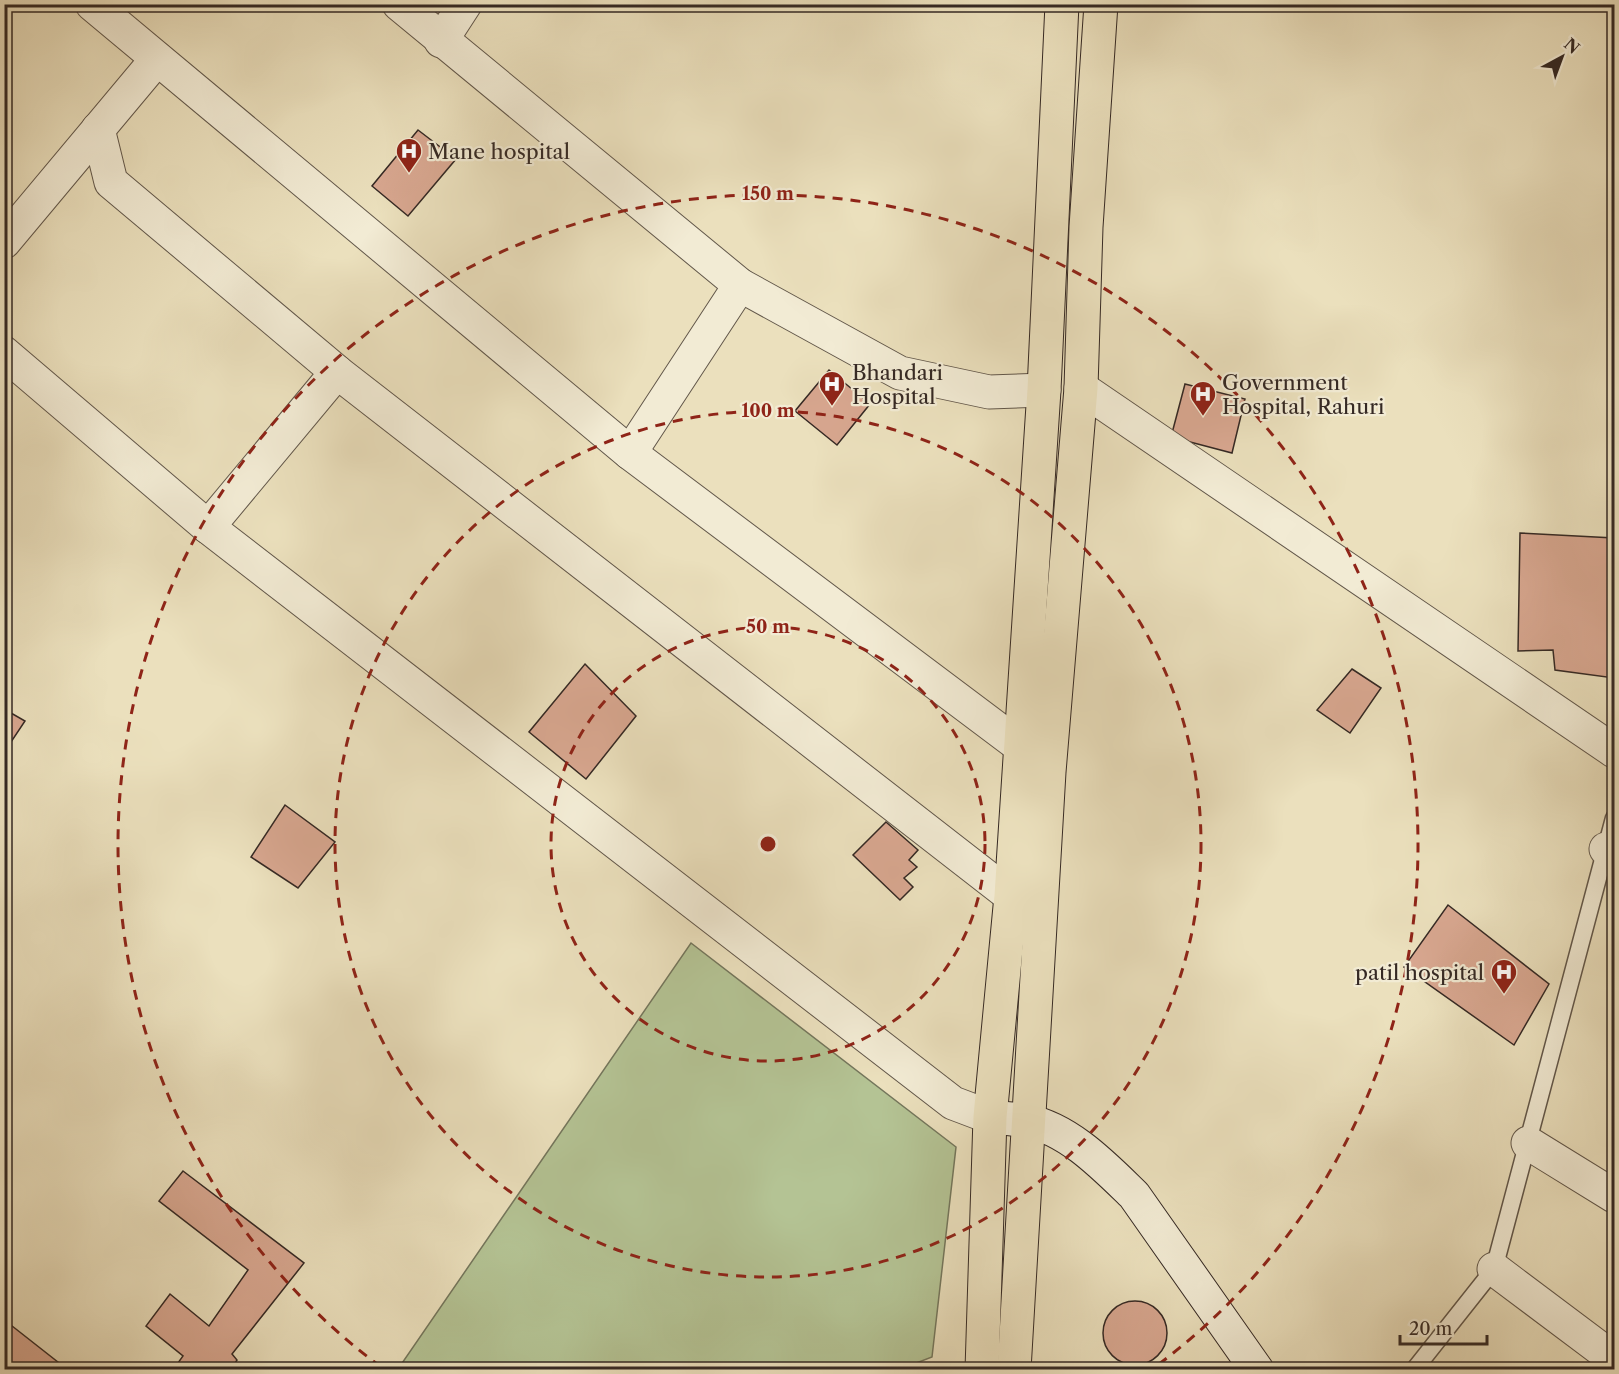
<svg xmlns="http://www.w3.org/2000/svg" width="1619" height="1374" viewBox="0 0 1619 1374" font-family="'Libre Caslon Text',serif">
<rect width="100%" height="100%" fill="#ebe0bd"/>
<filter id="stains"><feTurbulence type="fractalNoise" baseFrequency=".00333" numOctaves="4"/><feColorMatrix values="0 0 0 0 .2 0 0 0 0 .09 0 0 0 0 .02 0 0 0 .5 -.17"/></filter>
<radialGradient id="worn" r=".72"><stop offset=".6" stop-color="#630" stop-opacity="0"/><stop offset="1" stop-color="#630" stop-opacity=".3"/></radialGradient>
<!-- green -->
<path fill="#b4c394" stroke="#74765c" stroke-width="1.5" d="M691,943L956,1147L932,1357L898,1370L398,1369Z"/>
<!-- building -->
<g fill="#d8a790" stroke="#352924" stroke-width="1.5">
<path d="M418,130L456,159L408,216L372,186Z"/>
<path d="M829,370L870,404L837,445L795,411Z"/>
<path d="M1185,384L1245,399L1232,453L1171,437Z"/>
<path d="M1520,533L1614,538V678L1555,670L1553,650L1518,651Z"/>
<path d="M585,664L636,716L586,779L529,732Z"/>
<path d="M1352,669L1381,688L1350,733L1317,710Z"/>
<path d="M4,709L25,721L5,751H4Z"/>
<path d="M285,805L335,842L298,888L251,857Z"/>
<path d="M886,822L918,850L909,860L917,867L904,878L913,887L900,900L853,855Z"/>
<path d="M1448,905L1549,984L1514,1045L1404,967Z"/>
<path d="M183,1171L304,1263L232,1354L237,1360L231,1370H173L183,1356L146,1326L170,1294L209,1326L248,1270L159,1201Z"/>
<circle cx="1135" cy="1333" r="32"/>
<path d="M7,1322L68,1370H4V1326Z"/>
</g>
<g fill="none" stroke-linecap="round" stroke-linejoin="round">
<!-- lane casing -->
<g stroke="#62574a" stroke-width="19">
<path id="lane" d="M1414,1370L1494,1269L1614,818"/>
</g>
<!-- street casing -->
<g stroke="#62574a" stroke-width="35">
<g id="street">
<path d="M92,4L630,453L1020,746"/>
<path d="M399,4L740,285L900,373L989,392L1044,390"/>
<path d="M441,41L465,4"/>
<path d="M98,129L111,182L337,372L1011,896"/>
<path d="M4,242L157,59"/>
<path d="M4,353L208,527L953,1103L990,1117"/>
<path d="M1081,388L1614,751"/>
<path d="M630,453L740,285"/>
<path d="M208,527L337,372"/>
<path d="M1606,849L1614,853"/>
<path d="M1528,1143L1614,1196"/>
<path d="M1494,1269L1614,1359"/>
</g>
</g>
<!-- secondary casing -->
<g stroke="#352924" stroke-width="35">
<path id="secondary" d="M990,1117C1002,1118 1015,1119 1027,1121C1069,1129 1105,1167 1134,1195L1257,1370"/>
</g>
<!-- highway casing -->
<g stroke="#352924" stroke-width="35">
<g id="highway">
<path d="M982,1370L990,1117L1011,896L1044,390L1062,4"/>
<path d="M1014,1370L1049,772L1081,388L1086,227L1101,4"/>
</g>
</g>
<!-- lane -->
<use href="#lane" stroke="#f2ebd4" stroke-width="16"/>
<!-- street -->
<use href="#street" stroke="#f2ebd4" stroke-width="33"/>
<!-- secondary -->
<use href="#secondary" stroke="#f2ebd4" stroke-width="33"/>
<!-- highway -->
<use href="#highway" stroke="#ebe0bd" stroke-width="33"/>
</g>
<!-- distance rings -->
<g fill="none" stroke="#8f2418" stroke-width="3" stroke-dasharray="10 8">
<circle cx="768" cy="844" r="217"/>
<circle cx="768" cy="844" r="433"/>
<path d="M381 1367A650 650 0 1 1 1155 1367"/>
</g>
<!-- icons -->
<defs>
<g id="hospital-pin" transform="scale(1.35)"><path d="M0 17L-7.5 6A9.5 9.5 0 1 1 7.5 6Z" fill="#8f2418" stroke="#f2ebd4"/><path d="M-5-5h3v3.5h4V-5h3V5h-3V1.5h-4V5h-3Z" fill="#fff"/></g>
</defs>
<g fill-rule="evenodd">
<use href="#hospital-pin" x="409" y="151"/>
<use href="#hospital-pin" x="832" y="384"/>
<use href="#hospital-pin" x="1203" y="394"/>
<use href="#hospital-pin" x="1504" y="972"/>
</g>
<g text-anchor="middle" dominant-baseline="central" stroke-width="4.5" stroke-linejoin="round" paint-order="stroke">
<!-- poi labels -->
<g font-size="21" fill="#352924" stroke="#f2ebd4" text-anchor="start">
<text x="428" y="151">Mane hospital</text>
<text x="852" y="372">Bhandari<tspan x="852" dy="24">Hospital</tspan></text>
<text x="1222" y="382">Government<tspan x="1222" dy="24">Hospital, Rahuri</tspan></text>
<text x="1484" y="972" text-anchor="end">patil hospital</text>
</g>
</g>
<circle cx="768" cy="844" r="9" fill="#8f2418" stroke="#f2ebd4" stroke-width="3"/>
<g font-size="18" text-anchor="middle" font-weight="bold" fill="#8f2418" stroke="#f2ebd4" stroke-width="4.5" stroke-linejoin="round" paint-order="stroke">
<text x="768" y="200">150 m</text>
<text x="768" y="417">100 m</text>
<text x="768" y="633">50 m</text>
</g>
<!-- margin -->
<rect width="1619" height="1374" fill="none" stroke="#ebe0bd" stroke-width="24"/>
<rect x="6" y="6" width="1607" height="1362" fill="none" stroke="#352924" stroke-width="3"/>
<rect x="12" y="12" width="1595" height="1350" fill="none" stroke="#352924" stroke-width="1.5"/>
<!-- north arrow -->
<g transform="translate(1562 57) rotate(41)" stroke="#f2ebd4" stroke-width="4.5" paint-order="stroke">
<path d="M0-4.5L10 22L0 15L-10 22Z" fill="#352924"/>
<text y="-9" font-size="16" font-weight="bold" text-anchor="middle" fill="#352924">N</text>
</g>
<!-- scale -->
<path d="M1400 1335v9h87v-9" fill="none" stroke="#352924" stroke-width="3"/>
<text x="1409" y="1335" font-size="18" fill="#352924" stroke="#f2ebd4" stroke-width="4.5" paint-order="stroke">20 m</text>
<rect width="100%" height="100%" filter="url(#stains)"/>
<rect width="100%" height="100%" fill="url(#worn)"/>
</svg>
